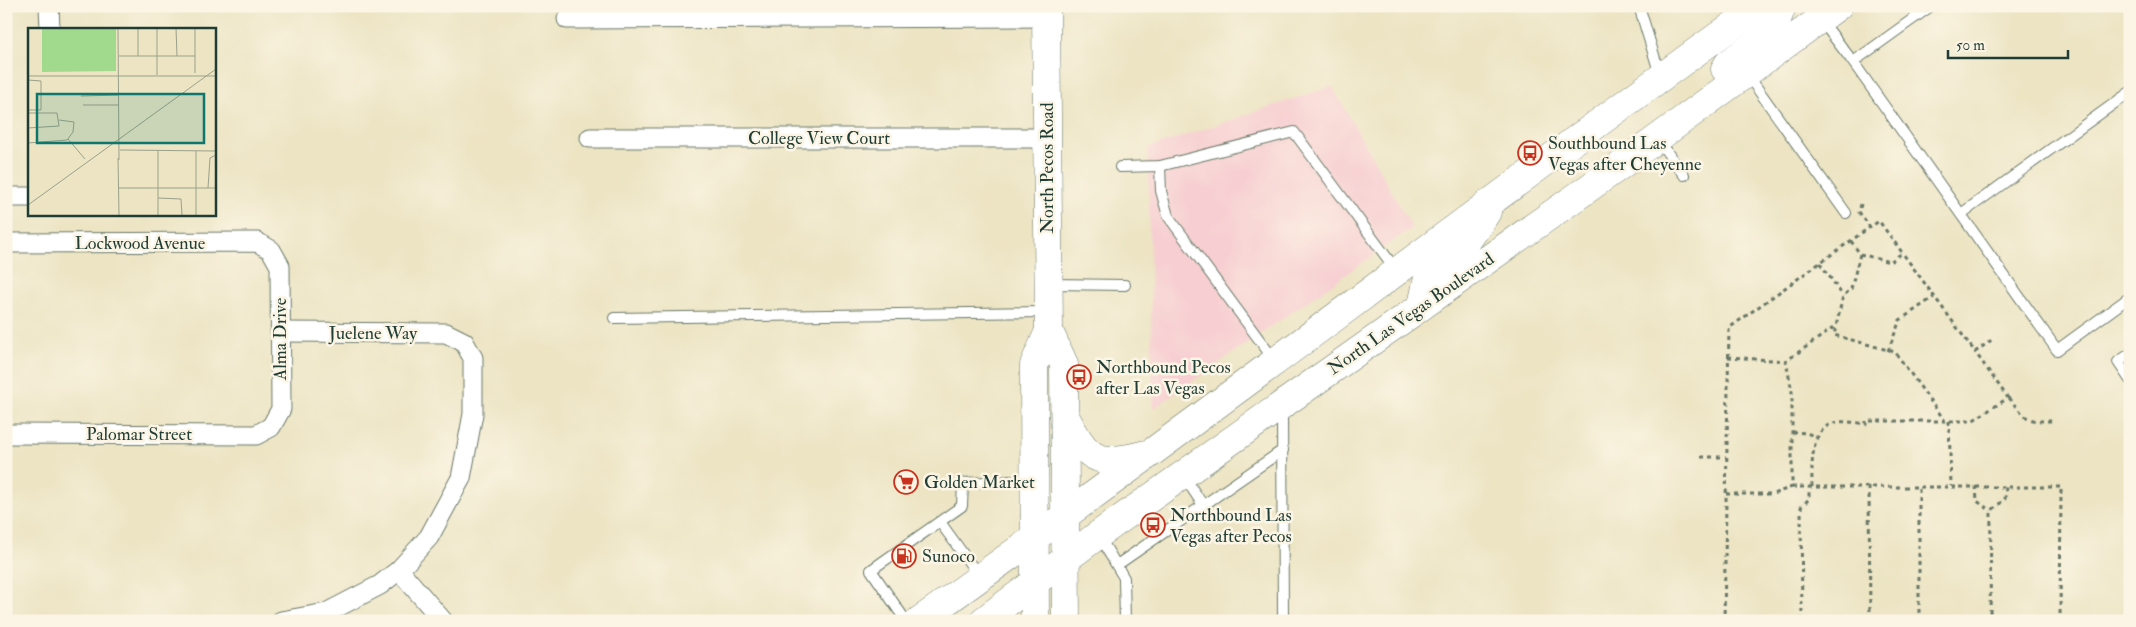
<svg xmlns="http://www.w3.org/2000/svg" width="2136" height="627" viewBox="0 0 2136 627" font-family="'IM FELL Double Pica',serif">
<rect width="100%" height="100%" fill="#fcf5e5"/>
<filter id="ink" filterUnits="userSpaceOnUse"><feTurbulence type="fractalNoise" baseFrequency=".02" numOctaves="2"/><feDisplacementMap in="SourceGraphic" scale="10" xChannelSelector="R" yChannelSelector="G"/><feConvolveMatrix kernelMatrix="1 2 1 2 8 2 1 2 1" color-interpolation-filters="sRGB"/></filter>
<filter id="wash" filterUnits="userSpaceOnUse"><feTurbulence type="fractalNoise" baseFrequency=".0096" numOctaves="4" result="noise"/><feDisplacementMap in="SourceGraphic" scale="20" xChannelSelector="R" yChannelSelector="G"/><feGaussianBlur stdDeviation="1.12" result="paint"/><feColorMatrix in="noise" values="0 0 0 0 0 0 0 0 0 0 0 0 0 0 0 0 0 1.4 0 .05"/><feComposite in="paint" operator="in"/></filter>
<g filter="url(#wash)">
<rect width="100%" height="100%" fill="#ece4c3"/>
<!-- built -->
<path fill="#f7cfd2" d="M1332,86L1412,228L1153,409L1148,148Z"/>
</g>
<g filter="url(#ink)">
<g fill="none" stroke-linecap="round" stroke-linejoin="round">
<!-- lane casing -->
<g stroke="#677766" stroke-width="12">
<g id="lane">
<path d="M1639,6L1660,75"/>
<path d="M1821,20L1853,62L2057,350L2130,297"/>
<path d="M1853,62L1931,6"/>
<path d="M1747,74L1846,213"/>
<path d="M1658,140L1684,175"/>
<path d="M1160,166L1161,191L1168,216L1275,361"/>
<path d="M1120,167L1160,166L1294,132L1396,270"/>
<path d="M1961,214L2130,92"/>
<path d="M1051,284L1125,285"/>
<path d="M614,318L1047,312"/>
<path d="M2130,354L2118,362L2130,380"/>
<path d="M1282,409L1283,621"/>
<path d="M1183,475L1203,505"/>
<path d="M940,522L979,576"/>
<path d="M1099,536L1124,578L1125,621"/>
<path d="M1117,565L1283,450"/>
<path d="M906,621L871,570L962,506L963,483L1033,480"/>
</g>
</g>
<!-- street casing -->
<g stroke="#677766" stroke-width="21">
<g id="street">
<path d="M49,6L50,29"/>
<path d="M567,19L1046,17"/>
<path d="M590,138H1047"/>
<path d="M6,197H29"/>
<path d="M6,243L257,242L271,250L280,266L281,409L271,427L256,435L6,434"/>
<path d="M280,332L446,333L464,342L473,358V414L461,478L429,537L399,570L380,585L326,613L281,621"/>
<path d="M399,570L443,621"/>
</g>
</g>
<!-- secondary casing -->
<g stroke="#677766" stroke-width="29">
<g id="secondary">
<path d="M1049,331L1064,364L1066,621"/>
<path d="M1035,621L1034,365L1049,331L1046,6"/>
</g>
</g>
<!-- primary casing -->
<g stroke="#677766" stroke-width="29">
<g id="primary">
<path d="M1725,69L1728,64L1774,29L1782,6"/>
<path d="M1422,306L1429,272L1465,244L1487,212"/>
<path d="M1065,416C1088,460 1095,467 1146,454"/>
<path d="M919,621C1202,420 1477,208 1760,6"/>
<path d="M983,621L1098,535L1617,168L1838,6"/>
</g>
</g>
<!-- path -->
<g stroke="#677766" stroke-width="3" stroke-dasharray="4 4" stroke-linecap="butt">
<path d="M1861,204L1859,212L1870,227L1879,221L1975,352L1993,339"/>
<path d="M1851,241L1860,254L1851,289L1843,296L1834,335L1895,352L1945,421H1972L2008,398L1975,352"/>
<path d="M1860,254L1890,262L1902,253"/>
<path d="M1820,263L1843,296"/>
<path d="M1888,351L1900,320L1934,297"/>
<path d="M1728,357L1786,361L1836,326"/>
<path d="M2008,398C2030,420 2022,421 2055,421"/>
<path d="M1949,421L1951,486"/>
<path d="M1792,432L1807,433L1816,437"/>
<path d="M1701,457H1726"/>
<path d="M1976,486L1977,501L1991,511"/>
<path d="M1792,487H2061L2060,621"/>
<path d="M1812,487C1812,465 1809,425 1839,422C1848,421 1858,423 1866,424V421H1945"/>
<path d="M1869,487L1870,621"/>
<path d="M1726,494H1773L1792,487V392L1786,361"/>
<path d="M1724,621L1729,328L1870,227"/>
<path d="M1802,621L1801,507L1809,499V487"/>
<path d="M1919,621V487"/>
<path d="M1990,621L1991,511L2005,499L2006,486"/>
</g>
<!-- lane -->
<use href="#lane" stroke="#fff" stroke-width="10"/>
<!-- street -->
<use href="#street" stroke="#fff" stroke-width="19"/>
<!-- secondary -->
<use href="#secondary" stroke="#fff" stroke-width="28"/>
<!-- primary -->
<use href="#primary" stroke="#fff" stroke-width="28"/>
</g>
</g>
<!-- icons -->
<defs>
<g id="bus-ring" transform="scale(1.25)"><circle r="9.5" fill="#fcf5e5" stroke="#c8321e" stroke-width="1.5"/><path d="M-5-6H5V4H4V6H2V4H-2V6H-4V4H-5ZM-3.5-4V0h7V-4ZM-3.5 1.2v1.5H-2V1.2ZM2 1.2v1.5H3.5V1.2Z" fill="#c8321e"/></g>
<g id="supermarket-ring" transform="scale(1.25)"><circle r="9.5" fill="#fcf5e5" stroke="#c8321e" stroke-width="1.5"/><path d="M-6-5.5h2.5l.6 2H6L4.5 2H-2.5L-4.4-4H-6ZM-1.5 3.2a1.3 1.3 0 1 0 .1 0ZM3 3.2a1.3 1.3 0 1 0 .1 0Z" fill="#c8321e"/></g>
<g id="fuel-ring" transform="scale(1.25)"><circle r="9.5" fill="#fcf5e5" stroke="#c8321e" stroke-width="1.5"/><path d="M-5.5-6h7V0h2V4h1.3V-2.5L3-4.5l.8-.8L6-3V5H2.5V1h-1V6h-7ZM-4.2-4.7v3.2H.2V-4.7Z" fill="#c8321e"/></g>
</defs>
<g fill-rule="evenodd">
<use href="#bus-ring" x="1530" y="153"/>
<use href="#bus-ring" x="1079" y="377"/>
<use href="#supermarket-ring" x="906" y="482"/>
<use href="#bus-ring" x="1153" y="525"/>
<use href="#fuel-ring" x="904" y="556"/>
</g>
<g text-anchor="middle" dominant-baseline="central" stroke-width="5" stroke-linejoin="round" paint-order="stroke">
<!-- street labels -->
<g font-size="18" fill="#1f3d34" stroke="#fcf5e5">
<text x="819" y="138">College View Court</text>
<text transform="translate(1047 168) rotate(-90)">North Pecos Road</text>
<text x="140" y="243">Lockwood Avenue</text>
<text transform="translate(1411 314) rotate(-35)">North Las Vegas Boulevard</text>
<text x="373" y="333">Juelene Way</text>
<text transform="translate(280 339) rotate(-90)">Alma Drive</text>
<text x="139" y="434">Palomar Street</text>
</g>
<!-- poi labels -->
<g font-size="18" fill="#1f3d34" stroke="#fcf5e5" text-anchor="start">
<text x="1548" y="143">Southbound Las<tspan x="1548" dy="21">Vegas after Cheyenne</tspan></text>
<text x="1096" y="367">Northbound Pecos<tspan x="1096" dy="21">after Las Vegas</tspan></text>
<text x="924" y="482">Golden Market</text>
<text x="1170" y="515">Northbound Las<tspan x="1170" dy="21">Vegas after Pecos</tspan></text>
<text x="922" y="556">Sunoco</text>
</g>
</g>
<!-- overview -->
<g transform="translate(28 28)">
<rect width="188" height="188" fill="#ece4c3"/>
<path d="M14,0H88V43L14,44Z" fill="#a1da8c"/>
<path fill="none" stroke="#9aa18a" stroke-width="1" d="M90,0L91,132M110,0V28M129,0V47M148,0L149,28M167,0V45M91,28H167M0,48H188M0,52L13,53V82H0M53,68L91,67M55,77H91M0,85H29L31,98L0,100M40,111L57,131M0,115L39,112L45,104L46,94L31,92M92,122L188,123M168,123V187M90,130L91,187M91,160H188M180,160L182,130L188,127M130,170L153,171L154,187M0,177L188,41M130,187V123"/>
<path fill="#0f766e" fill-opacity="0.15" stroke="#0f766e" stroke-width="2.5" d="M9,66H176V115H9Z"/>
<rect width="188" height="188" fill="none" stroke="#1f3d34" stroke-width="2.5"/>
</g>
<!-- margin -->
<rect width="2136" height="627" fill="none" stroke="#fcf5e5" stroke-width="25"/>
<!-- scale -->
<path d="M1948 50v8h120v-8" fill="none" stroke="#1f3d34" stroke-width="2.5"/>
<text x="1956" y="50" font-size="15" fill="#1f3d34" stroke="#fcf5e5" stroke-width="4" paint-order="stroke">50 m</text>
</svg>
